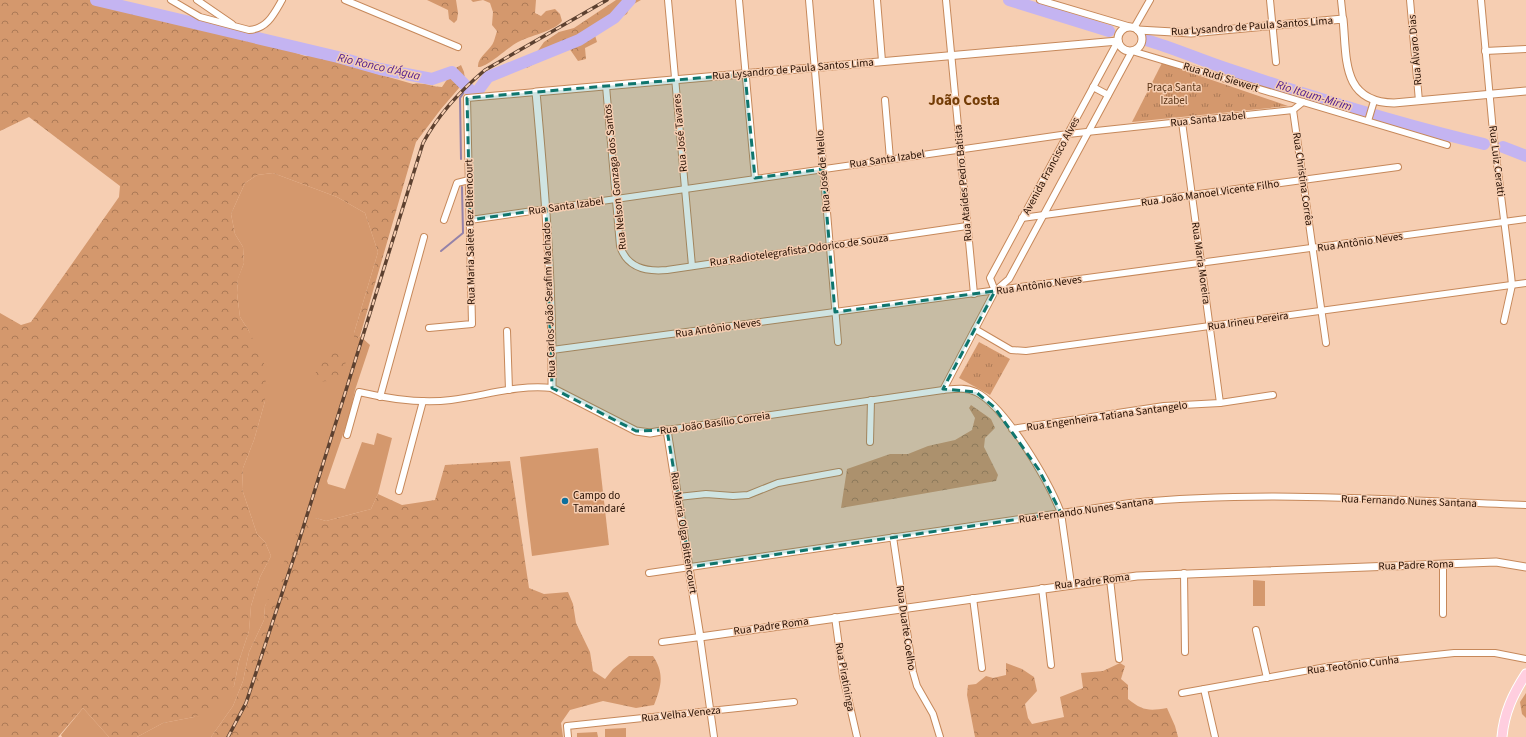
<svg xmlns="http://www.w3.org/2000/svg" width="1526" height="737" viewBox="0 0 1526 737" font-family="'Source Sans 3',sans-serif">
<defs>
<pattern id="forest-crowns" width="20" height="18" patternUnits="userSpaceOnUse"><rect width="20" height="18" fill="#d4986d"/><path d="M2 6a3 3 0 1 1 6 0M12 15a3 3 0 1 1 6 0" fill="none" stroke="#ac7a57"/></pattern>
<pattern id="park-tufts" width="24" height="20" patternUnits="userSpaceOnUse"><rect width="24" height="20" fill="#d4986d"/><path d="M3 7l-1-3M5 7V3M7 7l1-3M15 17l-1-3M17 17v-4M19 17l1-3" fill="none" stroke="#ac7a57"/></pattern>
</defs>
<rect width="100%" height="100%" fill="#f6ceb2"/>
<!-- grass -->
<g fill="#d4986d">
<path d="M273,173L337,197L365,213L378,252L354,333L358,338L360,336L370,345L355,390L350,414L327,481L328,484L345,489L362,442L374,445L377,433L392,438L378,494L371,509L326,521L316,518L265,606L264,620L249,652L243,681L233,706L211,737H137L163,723L194,717L234,686L239,661L249,631L251,606L260,577L271,556L265,542L257,534L242,489L243,468L254,440L265,401L249,331L240,317L237,293L238,278L244,263L243,247L235,234L231,214L245,183L257,175Z"/>
<path d="M598,448L609,545L532,556L520,457Z"/>
<path d="M1253,580L1265,581V606H1253Z"/>
<path d="M83,708L109,737H62L61,735Z"/>
<path d="M626,728V737H605V729Z"/>
<path d="M597,732L598,737H577V733Z"/>
</g>
<!-- forest -->
<g fill="url(#forest-crowns)">
<path d="M0,0H117L151,10L160,15L195,20L206,28L255,39L305,56H315L413,84C424,82 432,87 442,87L454,69L461,65L464,72L465,81L441,109L416,142L360,336L358,338H354V333L378,252L365,213L337,197L273,173L257,175L245,183L231,214L235,234L243,247L244,263L238,279L237,293L240,317L249,331L264,363L266,385L265,401L254,440L243,468L242,489L257,534L265,542L271,556L260,577L251,606L249,631L239,661L234,686L218,706L194,717L163,723L137,737H109L83,708L58,737H0V313L21,325L31,322L119,197L120,186L29,117L0,131Z"/>
<path d="M427,0H456L458,13L457,20L454,23L449,19L448,10Z"/>
<path d="M471,0H536L535,13L541,16L546,11L555,9L560,14L562,21C555,31 529,36 518,42C508,47 487,68 478,67C477,57 491,50 494,41C495,38 496,34 497,31L492,25L493,12L490,3L483,0L473,2Z"/>
<path d="M616,0H641L630,6L627,14L605,25L594,32L597,42L585,48L586,59L578,61L569,48L558,51L553,56L546,57L527,68L523,65L526,58L537,52L544,42L559,32L574,28Z"/>
<path d="M334,346L345,349L350,352C342,372 339,384 314,381C315,369 324,353 334,346Z"/>
<path d="M971,405L991,419L995,428L985,438L984,447L998,475L996,481L841,508L847,469L890,454H908L928,446L955,440L972,430L975,418L969,408Z"/>
<path d="M510,461L529,588L544,594L568,592L573,604L576,623L590,652L593,671L605,679L613,669L629,656H653C665,674 661,687 654,705L636,708L603,701L570,710L561,723L563,737H211L233,706L243,681L249,652L264,620L265,606L300,524L316,518L326,521L371,509L378,494L402,505L435,500L445,465Z"/>
<path d="M1006,663L1022,669L1034,677L1037,691L1025,704L1028,718L1032,724L1064,717L1060,697L1083,688L1081,673L1103,671L1120,663L1125,666L1121,679L1128,685V699C1143,711 1149,711 1167,708L1175,726L1178,737H975L967,695L968,685L976,684L986,676L993,678L1006,675Z"/>
<path d="M1526,693V718L1522,714L1520,702Z"/>
</g>
<!-- park -->
<g fill="url(#park-tufts)">
<path d="M1162,63L1288,106L1132,122Z"/>
<path d="M979,342L1010,359L990,395L959,378Z"/>
</g>
<g fill="none" stroke-linecap="round" stroke-linejoin="round">
<!-- stream -->
<g stroke="#9482a9" stroke-width="2">
<path d="M461,159L460,98L464,92L471,91"/>
<path d="M441,251L463,233L462,187"/>
</g>
<!-- river -->
<g stroke="#c4b4f1" stroke-width="12">
<path d="M96,0L338,57L380,69L432,79L452,72L471,91L477,92L488,77L579,40L614,18L630,0"/>
<path d="M1009,0L1109,31"/>
<path d="M1146,40C1174,48 1200,60 1228,69C1312,97 1398,124 1484,144"/>
<path d="M1503,147L1526,156"/>
</g>
<!-- minor casing -->
<g stroke="#c6885a" stroke-width="8">
<g id="minor">
<path d="M171,0L200,17L249,30C267,29 274,14 282,0"/>
<path d="M197,0L232,24"/>
<path d="M345,0L458,47"/>
<path d="M668,0L692,266"/>
<path d="M739,0L755,178"/>
<path d="M809,0L838,342"/>
<path d="M877,0L882,61"/>
<path d="M946,0L974,294"/>
<path d="M1040,0L1131,27"/>
<path d="M1270,0L1276,62"/>
<path d="M1341,0L1343,19"/>
<path d="M1410,0L1419,101"/>
<path d="M1481,0L1493,132L1511,275L1512,285L1504,321"/>
<path d="M1134,28L1150,0"/>
<path d="M1485,51L1526,49"/>
<path d="M606,86L620,246C627,268 646,272 667,270L967,226"/>
<path d="M1093,87L1108,95"/>
<path d="M885,100L890,159"/>
<path d="M1293,110L1326,343"/>
<path d="M1368,121L1374,101"/>
<path d="M1182,122L1220,403"/>
<path d="M1022,218L1398,167"/>
<path d="M444,220L457,183L469,180"/>
<path d="M470,220L1068,134L1293,110L1303,102"/>
<path d="M995,291L990,278L1118,41"/>
<path d="M429,328L472,324L467,98L536,92"/>
<path d="M975,329L1011,350L1026,351L1526,283"/>
<path d="M507,331L509,390"/>
<path d="M552,350L1526,219"/>
<path d="M943,390L995,291L1009,279L1132,51L1447,145"/>
<path d="M380,397L424,237"/>
<path d="M1012,429L1164,406L1220,403L1273,395"/>
<path d="M667,430L943,390C954,389 965,387 976,392C1006,407 1049,482 1061,513L1071,584"/>
<path d="M347,435L359,392C389,399 420,404 451,400C484,396 518,384 552,388"/>
<path d="M870,442L871,400"/>
<path d="M399,491L423,401"/>
<path d="M678,497L706,494L733,496L748,495L778,483L839,472"/>
<path d="M893,537L913,672L917,686L933,714L940,737"/>
<path d="M1443,565V614"/>
<path d="M649,573L1130,503C1261,490 1394,500 1526,505"/>
<path d="M1184,573L1185,652"/>
<path d="M1110,579L1119,659"/>
<path d="M1042,588L1051,665"/>
<path d="M973,598L982,668"/>
<path d="M835,617L843,676L857,737"/>
<path d="M1256,630L1267,678"/>
<path d="M662,642L700,637L714,737"/>
<path d="M1204,689L1215,737"/>
<path d="M1182,693L1332,666L1454,653H1495L1526,659"/>
<path d="M568,737L567,726L794,702"/>
</g>
</g>
<!-- tertiary casing -->
<g stroke="#c6885a" stroke-width="9">
<g id="tertiary">
<circle cx="1130" cy="39" r="12"/>
<path d="M1138,30L1191,33L1343,19C1347,58 1341,102 1394,103L1526,91"/>
<path d="M1118,41L536,92C545,191 553,289 552,388L636,431L650,433L667,430L700,637L1137,576L1496,562L1526,567"/>
</g>
</g>
<!-- primary casing -->
<g stroke="#fff" stroke-width="11">
<path id="primary" d="M1502,737C1504,713 1513,694 1526,674"/>
</g>
<!-- minor -->
<use href="#minor" stroke="#fff" stroke-width="6"/>
<!-- tertiary -->
<use href="#tertiary" stroke="#fff" stroke-width="7"/>
<!-- primary -->
<use href="#primary" stroke="#ffcedf" stroke-width="9"/>
<!-- rail casing -->
<g stroke="#5d4130" stroke-width="3.5">
<path id="rail" d="M228,737L246,703L294,557L423,143C438,115 460,91 485,70L607,0"/>
</g>
<!-- rail -->
<use href="#rail" stroke="#f6ceb2" stroke-width="2" stroke-dasharray="6" stroke-linecap="butt"/>
</g>
<!-- marked area -->
<path fill="#0f766e" fill-opacity="0.2" stroke="#0f766e" stroke-width="3" stroke-dasharray="8 5" stroke-linejoin="round" d="M745,74L755,178L823,169L835,312L995,291L943,389L976,392L994,407L1039,470L1061,513L690,567L667,430L636,431L552,388L546,209L470,220L467,98Z"/>
<!-- markers -->
<circle fill="#0d709d" stroke="#f6ceb2" stroke-width="1.5" cx="565" cy="501" r="4"/>
<g text-anchor="middle" dominant-baseline="central" stroke-width="3" stroke-linejoin="round" paint-order="stroke">
<!-- street labels -->
<g font-size="11" fill="#250e00" stroke="#f6ceb2">
<text transform="translate(1252 26) rotate(-4)">Rua Lysandro de Paula Santos Lima</text>
<text transform="translate(1415 50) rotate(-95)">Rua Álvaro Dias</text>
<text transform="translate(793 69) rotate(-5)">Rua Lysandro de Paula Santos Lima</text>
<text transform="translate(1221 77) rotate(17)">Rua Rudi Siewert</text>
<text transform="translate(1208 119) rotate(-6)">Rua Santa Izabel</text>
<text transform="translate(680 133) rotate(-95)">Rua José Tavares</text>
<text transform="translate(887 159) rotate(-8)">Rua Santa Izabel</text>
<text transform="translate(1497 161) rotate(83)">Rua Luiz Ceratti</text>
<text transform="translate(1051 166) rotate(-62)">Avenida Francisco Alves</text>
<text transform="translate(823 171) rotate(-95)">Rua José de Mello</text>
<text transform="translate(615 177) rotate(-96)">Rua Nelson Gonzaga dos Santos</text>
<text transform="translate(1303 179) rotate(82)">Rua Christina Corrêa</text>
<text transform="translate(963 183) rotate(-95)">Rua Ataídes Pedro Batista</text>
<text transform="translate(1210 193) rotate(-8)">Rua João Manoel Vicente Filho</text>
<text transform="translate(566 206) rotate(-8)">Rua Santa Izabel</text>
<text transform="translate(470 232) rotate(-91)">Rua Maria Salete Bez Bitencourt</text>
<text transform="translate(1360 242) rotate(-8)">Rua Antônio Neves</text>
<text transform="translate(799 250) rotate(-8)">Rua Radiotelegrafista Odorico de Souza</text>
<text transform="translate(1201 263) rotate(82)">Rua Maria Moreira</text>
<text transform="translate(1039 285) rotate(-8)">Rua Antônio Neves</text>
<text transform="translate(549 300) rotate(-92)">Rua Carlos João Serafim Machado</text>
<text transform="translate(1248 321) rotate(-8)">Rua Irineu Pereira</text>
<text transform="translate(718 328) rotate(-8)">Rua Antônio Neves</text>
<text transform="translate(1107 416) rotate(-8)">Rua Engenheira Tatiana Santangelo</text>
<text transform="translate(715 423) rotate(-8)">Rua João Basílio Correia</text>
<text transform="translate(1409 501) rotate(2)">Rua Fernando Nunes Santana</text>
<text transform="translate(1086 510) rotate(-8)">Rua Fernando Nunes Santana</text>
<text transform="translate(684 533) rotate(81)">Rua Maria Olga Bittencourt</text>
<text transform="translate(1416 565) rotate(-2)">Rua Padre Roma</text>
<text transform="translate(1092 581) rotate(-7)">Rua Padre Roma</text>
<text transform="translate(771 626) rotate(-8)">Rua Padre Roma</text>
<text transform="translate(906 628) rotate(82)">Rua Duarte Coelho</text>
<text transform="translate(1353 665) rotate(-7)">Rua Teotônio Cunha</text>
<text transform="translate(845 677) rotate(80)">Rua Piratininga</text>
<text transform="translate(681 714) rotate(-6)">Rua Velha Veneza</text>
</g>
<!-- park labels -->
<g font-size="11" fill="#5c3618" stroke="#f6ceb2">
<text x="1174" y="87">Praça Santa<tspan x="1174" dy="13">Izabel</tspan></text>
</g>
<!-- poi labels -->
<g font-size="11" fill="#250e00" stroke="#f6ceb2" text-anchor="start">
<text x="573" y="495">Campo do<tspan x="573" dy="13">Tamandaré</tspan></text>
</g>
<!-- water labels -->
<g font-size="12" font-style="italic" fill="#4d198e" stroke="#f6ceb2">
<text transform="translate(379 67) rotate(13)">Rio Ronco d'Água</text>
<text transform="translate(1314 96) rotate(17)">Rio Itaum-Mirim</text>
</g>
<!-- district labels -->
<g font-size="15" font-weight="bold" fill="#743d07" stroke="#f6ceb2">
<text x="964" y="100">João Costa</text>
</g>
</g>
</svg>
